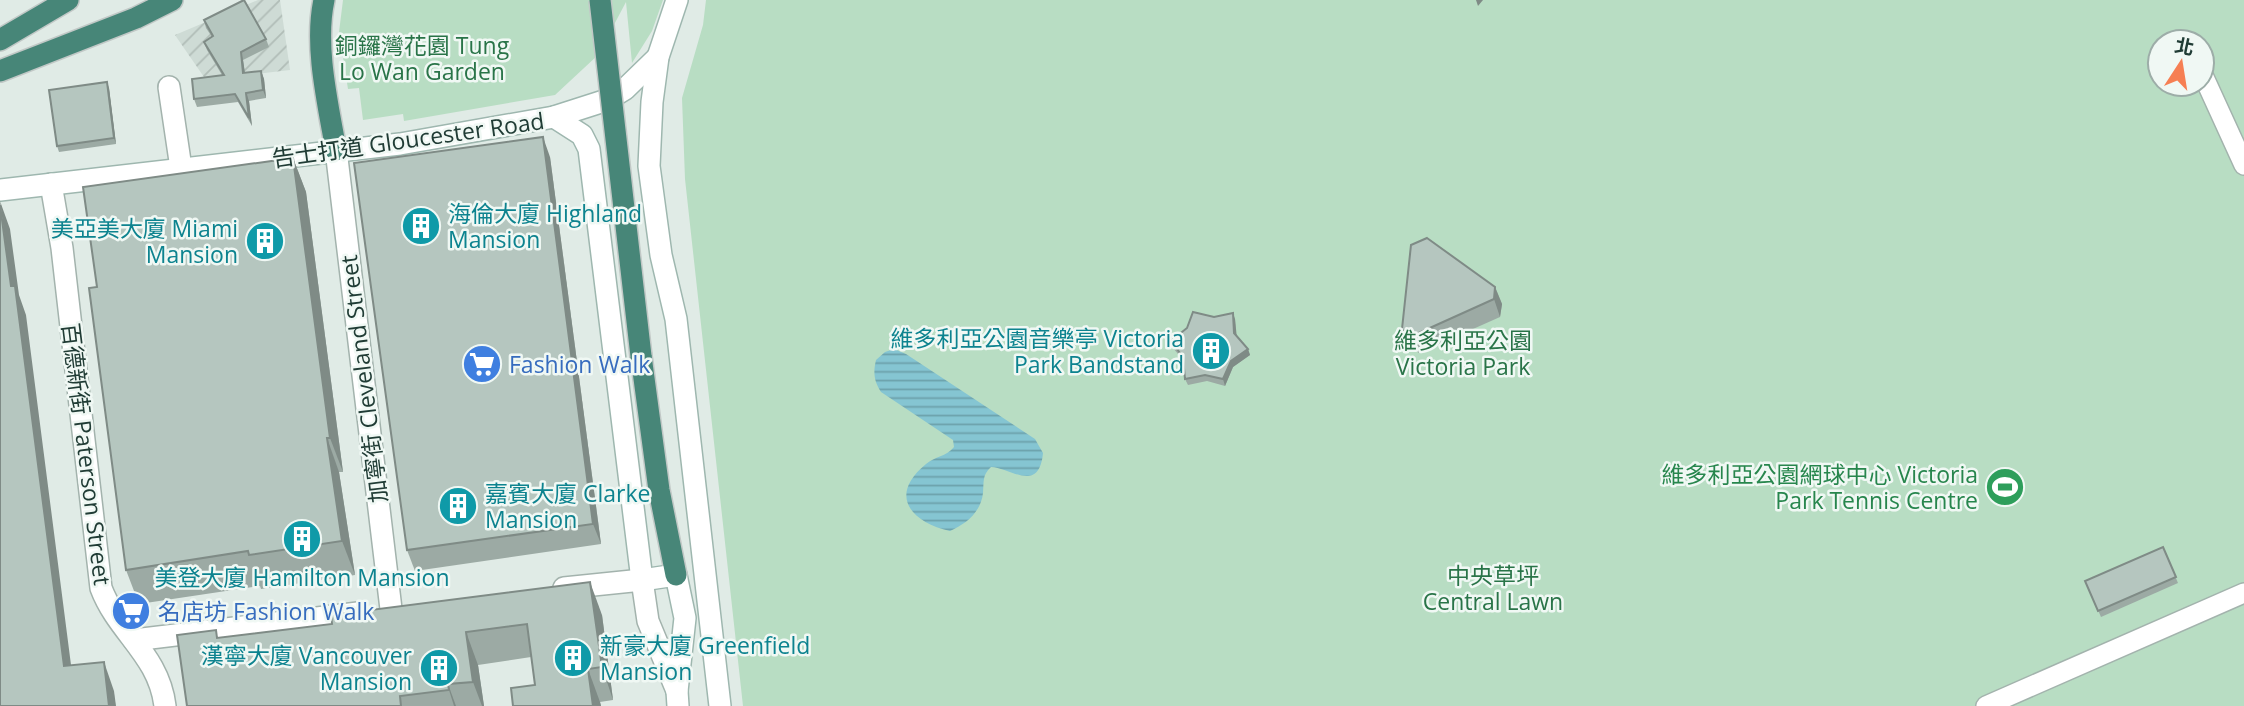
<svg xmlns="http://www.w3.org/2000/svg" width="2244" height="706" viewBox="0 0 2244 706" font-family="'Open Sans','Noto Sans TC',sans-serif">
<defs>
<pattern id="industrial-furrows" width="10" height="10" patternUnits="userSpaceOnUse" patternTransform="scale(1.75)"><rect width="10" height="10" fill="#cedbd5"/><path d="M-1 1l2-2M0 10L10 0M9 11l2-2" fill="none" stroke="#b1bdb7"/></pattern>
<pattern id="water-rules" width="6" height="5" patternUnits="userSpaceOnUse" patternTransform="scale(1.75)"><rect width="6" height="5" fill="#85c5d2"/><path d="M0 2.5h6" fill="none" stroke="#6ca1ab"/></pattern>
</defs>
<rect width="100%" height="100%" fill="#e0ebe6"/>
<!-- industrial -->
<path fill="url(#industrial-furrows)" d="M258,0H280L290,70L206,80L175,35Z"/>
<!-- park -->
<g fill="#b8ddc3" fill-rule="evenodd">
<path d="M343,0H663L652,31L632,63L626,2L598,55L555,95L404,121L403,114L363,120L359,88L348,89L339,32Z"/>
<path d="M706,0H2244V706H743L685,179L682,98L703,25ZM2160,42H2202V84H2160Z"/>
</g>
<!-- water -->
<path fill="url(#water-rules)" d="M894,349L906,354L1035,439L1043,453C1039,494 1011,468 991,467C982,475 984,482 983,493C981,512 966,524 950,531C910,522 888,495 926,464C935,456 946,457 954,447L953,440L881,392C874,381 873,373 876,360L885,352Z"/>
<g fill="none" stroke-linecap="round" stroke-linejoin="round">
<!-- pedestrian casing -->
<g stroke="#a3b3ad" stroke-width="22">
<g id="pedestrian">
<path d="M2202,73L2244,165"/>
<path d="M1986,706L2244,593"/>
</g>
</g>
<!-- minor casing -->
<g stroke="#a3b3ad" stroke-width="24">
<g id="minor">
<path d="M169,87L181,168"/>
<path d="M336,150L391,609"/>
<path d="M51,184L62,248L101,588C118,633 159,655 165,706"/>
<path d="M564,588L642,580"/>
<path d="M134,640L358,613"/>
</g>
</g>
<!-- tertiary casing -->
<g stroke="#a3b3ad" stroke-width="24">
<path id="tertiary" d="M642,580L648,621L677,691"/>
</g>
<!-- secondary casing -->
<g stroke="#9eb7af" stroke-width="24">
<g id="secondary">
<path d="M677,0L658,57L652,102L649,166L661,255L676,319L720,706"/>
<path d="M554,117L582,135L589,149L642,580L676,575L685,618L677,691L678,706"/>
<path d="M0,190L400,144L554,117L607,100L625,89L658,57"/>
</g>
</g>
<!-- trunk casing -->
<g stroke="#c1c8c6" stroke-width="24">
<g id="trunk">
<path d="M324,0C314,46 328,104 336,150"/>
<path d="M0,40L68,0"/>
<path d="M0,71L136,18L172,0"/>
<path d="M641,356L659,490L676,575"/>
</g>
</g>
<!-- pedestrian -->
<use href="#pedestrian" stroke="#fff" stroke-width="19"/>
<!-- minor -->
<use href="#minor" stroke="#fff" stroke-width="21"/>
<!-- tertiary -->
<use href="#tertiary" stroke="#fff" stroke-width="21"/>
<!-- secondary -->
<use href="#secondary" stroke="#fff" stroke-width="21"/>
<!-- trunk -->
<use href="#trunk" stroke="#478678" stroke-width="21"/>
<!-- trunk-bridge casing -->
<g stroke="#c1c8c6" stroke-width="24" stroke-linecap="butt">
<path id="trunk-bridge" d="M600,0L641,356"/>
</g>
<!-- trunk-bridge -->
<use href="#trunk-bridge" stroke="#478678" stroke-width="21"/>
</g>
<!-- wall -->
<g fill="#9caaa4">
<path d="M204,20L266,39L269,47L243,60L245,73L261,71L264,79L266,98L249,101L252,126L238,102L197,107L194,99L222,75L207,50L204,42L212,37L206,28Z"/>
<path d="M109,88L116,144L59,152L57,146Z"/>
<path d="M550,157L601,544L415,571L407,550Z"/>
<path d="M293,158L306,192L343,472H339L355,575L261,589L260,586L139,604L126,570L97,287Z"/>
<path d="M1495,287L1502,304L1500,317L1419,353L1408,346L1402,329Z"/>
<path d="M1214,317L1235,319L1236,335L1248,349L1250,355L1233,367L1225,386L1207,381L1188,385L1185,379L1184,361L1173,348L1171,341Z"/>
<path d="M2163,547L2178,583L2101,617L2085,581Z"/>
<path d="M602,615L613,700L600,702L601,706H513L535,685L531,657L478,665L484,706H187L219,638Z"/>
</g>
<!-- shaded-wall -->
<g fill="#7f8b86">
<path d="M1476,0H1483L1478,6Z"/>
<path d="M241,52L243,60L246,81L243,73Z"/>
<path d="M261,71L264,79L266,98L263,90Z"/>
<path d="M107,82L109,88L116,144L114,138Z"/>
<path d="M246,93L249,101L252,126L249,118Z"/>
<path d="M543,137L550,157L601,544L593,524Z"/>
<path d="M293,158L306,192L343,472L330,438Z"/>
<path d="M0,201L10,229L19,295L26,315L75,696L64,666L11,286Z"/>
<path d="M1495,287L1502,304L1500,317L1494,299Z"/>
<path d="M1233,313L1235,319L1237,339L1234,333Z"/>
<path d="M1248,349L1250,355L1233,367L1225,386L1223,379L1231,361Z"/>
<path d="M327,438L339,472L355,575L342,541Z"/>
<path d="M590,582L602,615L613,700L602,667Z"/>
<path d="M466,632L478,665L484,706H482L473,682Z"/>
<path d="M104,662L114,691L116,706H109Z"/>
<path d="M588,669L600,702L601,706H593Z"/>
<path d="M448,684L456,706H454L449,690Z"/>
</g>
<!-- building -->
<g fill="#b5c6bf" stroke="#7f8b86" stroke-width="2">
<path d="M244,0L266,39L241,52L243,73L261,71L263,90L246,93L249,118L235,94L194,99L192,79L224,75L204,42L213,36L204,20Z"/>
<path d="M107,82L114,138L57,146L49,90Z"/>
<path d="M543,137L593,524L407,550L354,163Z"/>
<path d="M293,158L330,438H327L342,541L249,555L248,551L126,570L89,288L97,287L83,187Z"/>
<path d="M0,205L11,286H15L64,666L104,662L109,706H0Z"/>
<path d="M1427,238L1495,287L1494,299L1412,336L1402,329L1411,245Z"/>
<path d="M1193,312L1214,317L1233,313L1234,333L1248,349L1231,361L1223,379L1205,375L1185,379L1183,357L1171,341L1187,328Z"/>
<path d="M2163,547L2176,577L2098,611L2085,581Z"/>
<path d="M590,582L602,667L588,669L593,706H513L511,688L535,685L527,624L466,632L473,682L448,684L449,690L400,696L401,706H187L177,635L216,630L217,638L332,624L331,615Z"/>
</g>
<!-- icons -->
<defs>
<g id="building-disc" transform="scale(2.0125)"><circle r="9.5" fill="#0f9aa8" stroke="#f0f8f4"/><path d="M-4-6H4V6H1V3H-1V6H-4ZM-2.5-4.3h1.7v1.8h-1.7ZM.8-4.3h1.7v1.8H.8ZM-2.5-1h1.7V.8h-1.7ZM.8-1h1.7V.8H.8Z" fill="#fff"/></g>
<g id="supermarket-disc" transform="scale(2.0125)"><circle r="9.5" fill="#3f7fe0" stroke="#f0f8f4"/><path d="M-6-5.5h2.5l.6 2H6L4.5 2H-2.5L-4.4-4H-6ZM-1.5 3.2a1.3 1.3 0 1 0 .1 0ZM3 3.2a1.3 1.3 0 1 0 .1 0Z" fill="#fff"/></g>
<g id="stadium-disc" transform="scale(2.0125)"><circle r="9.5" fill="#2e9e5b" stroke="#f0f8f4"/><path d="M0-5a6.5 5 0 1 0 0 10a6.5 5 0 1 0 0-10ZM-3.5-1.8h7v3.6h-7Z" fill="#fff"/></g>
</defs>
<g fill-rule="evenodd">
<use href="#building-disc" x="421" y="226"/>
<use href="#building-disc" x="265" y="241"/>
<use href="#building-disc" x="1211" y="351"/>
<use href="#supermarket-disc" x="482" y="364"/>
<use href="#stadium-disc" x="2005" y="487"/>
<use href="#building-disc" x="458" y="506"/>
<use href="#building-disc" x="302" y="539"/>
<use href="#supermarket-disc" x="131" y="611"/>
<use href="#building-disc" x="573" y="658"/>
<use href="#building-disc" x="439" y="668"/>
</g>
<g text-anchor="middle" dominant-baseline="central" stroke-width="5" stroke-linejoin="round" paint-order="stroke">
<!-- park labels -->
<g font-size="23" fill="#297448" stroke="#f0f8f4">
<text x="422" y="45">銅鑼灣花園 Tung<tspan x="422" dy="26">Lo Wan Garden</tspan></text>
<text x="1463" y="340">維多利亞公園<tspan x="1463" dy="26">Victoria Park</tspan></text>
<text x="1493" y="575">中央草坪<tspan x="1493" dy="26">Central Lawn</tspan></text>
</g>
<!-- street labels -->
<g font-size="23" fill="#203c35" stroke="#f0f8f4">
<text transform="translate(408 139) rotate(-8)">告士打道 Gloucester Road</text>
<text transform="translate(363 379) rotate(-97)">加寧街 Cleveland Street</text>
<text transform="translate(87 454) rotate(83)">百德新街 Paterson Street</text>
</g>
<!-- culture labels -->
<g font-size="23" fill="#0d838f" stroke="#f0f8f4" text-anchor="start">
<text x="448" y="213">海倫大廈 Highland<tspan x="448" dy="26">Mansion</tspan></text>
<text x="238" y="228" text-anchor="end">美亞美大廈 Miami<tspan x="238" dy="26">Mansion</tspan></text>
<text x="1184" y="338" text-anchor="end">維多利亞公園音樂亭 Victoria<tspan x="1184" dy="26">Park Bandstand</tspan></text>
<text x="485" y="493">嘉賓大廈 Clarke<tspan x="485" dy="26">Mansion</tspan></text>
<text x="302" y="577" text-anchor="middle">美登大廈 Hamilton Mansion</text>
<text x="600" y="645">新豪大廈 Greenfield<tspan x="600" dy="26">Mansion</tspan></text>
<text x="412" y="655" text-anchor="end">漢寧大廈 Vancouver<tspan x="412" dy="26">Mansion</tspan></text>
</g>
<!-- shop labels -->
<g font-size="23" fill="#366cbe" stroke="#f0f8f4" text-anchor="start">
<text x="509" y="364">Fashion Walk</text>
<text x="158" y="611">名店坊 Fashion Walk</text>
</g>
<!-- leisure labels -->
<g font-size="23" fill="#27864d" stroke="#f0f8f4" text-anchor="end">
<text x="1978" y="474">維多利亞公園網球中心 Victoria<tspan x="1978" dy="26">Park Tennis Centre</tspan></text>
</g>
</g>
<!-- north arrow -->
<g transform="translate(2181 63) rotate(12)"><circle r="33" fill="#f0f8f4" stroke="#9dada8" stroke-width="2"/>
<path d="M0-5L12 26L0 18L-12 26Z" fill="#f67f53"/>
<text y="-10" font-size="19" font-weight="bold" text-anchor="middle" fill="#203c35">北</text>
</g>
</svg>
